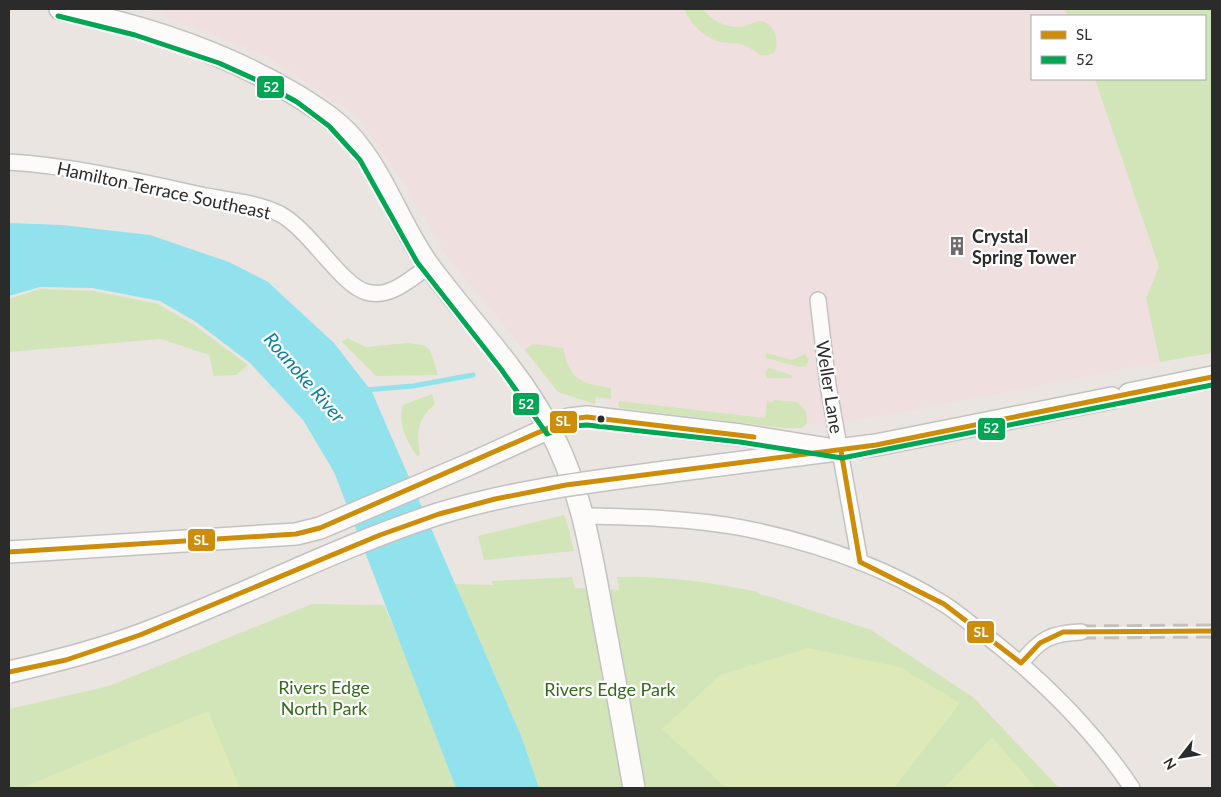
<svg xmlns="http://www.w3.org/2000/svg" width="1221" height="797" viewBox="0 0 1221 797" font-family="Lato,sans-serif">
<rect width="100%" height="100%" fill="#eae5e0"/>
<!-- medical -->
<path fill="#f0dfdf" d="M150,9H1063L1069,16H1032V79H1095L1159,267L1146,298L1160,362L880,416L798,426L567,394L555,387L444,252L407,187L357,116L267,56Z"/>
<!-- green -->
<g fill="#d1e5b8">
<path d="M684,9H702C713,21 728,30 746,26C751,24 756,21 762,21C775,26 779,38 775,52C760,61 757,50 744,45C737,42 728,44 721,42C704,38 691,24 684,9Z"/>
<path d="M1063,9H1212V353L1160,362L1146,298L1159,267L1095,79H1205V16H1069Z"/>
<path d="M40,289L93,291L158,304L194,325L248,365L236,375L214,376L209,355L161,339L9,352V299Z"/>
<path d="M347,338L366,347L407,343L424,345L430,350L438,375L376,376L342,342Z"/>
<path d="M533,344L563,348C570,381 581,383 611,388V399L596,397L595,404L558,392L525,350Z"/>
<path d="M766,353L792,360L805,354L809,360L806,366L800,367L766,358Z"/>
<path d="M769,368L791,375L792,378H767L765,372Z"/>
<path d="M432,394L435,404C416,421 417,431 420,455L417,456C407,441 397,423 403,405Z"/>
<path d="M767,400L770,403L775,400L797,402L806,411L807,424L801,428H784L620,408L618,405L619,401L765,418Z"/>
<path d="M564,515L568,526L574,551L484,560L478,536Z"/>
<path d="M572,577L575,588L619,590L617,577C665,576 712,582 758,592L761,595L768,596L871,630L974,698L1059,788H539L522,738L455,584L494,585L491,581Z"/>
<path d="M312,604L384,605L408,662L456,788H9V709L109,686Z"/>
</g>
<!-- pitch -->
<g fill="#dde9b6">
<path d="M808,648L900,667L960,703L894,788H726L662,729L720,675Z"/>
<path d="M208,711L240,788H21Z"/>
<path d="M992,737L1036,788H944Z"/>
</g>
<!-- water -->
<path fill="#92e2ed" d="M9,223L62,225L150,235L229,262L268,282L334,343L372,392L522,738L539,788H456L334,472L303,420L250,363L196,322L160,301L92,288L40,287L9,296Z"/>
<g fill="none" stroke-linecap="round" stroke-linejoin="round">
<!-- stream -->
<path stroke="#92e2ed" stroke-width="5" d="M365,390L413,386L473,375"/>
<!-- street-tunnel -->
<path stroke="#c4c0bc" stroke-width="15" stroke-dasharray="15 8" stroke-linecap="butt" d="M1081,632L1212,631"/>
<!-- street casing -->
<g stroke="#c3c2c2" stroke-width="18">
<g id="street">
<path d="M9,162C75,166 141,182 206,196C229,200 258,203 280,214C310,230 341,285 366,292C390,299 410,279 429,266"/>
<path d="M818,300L828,385L860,562"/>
<path d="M585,516C637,517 691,518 743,528C812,542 884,566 944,604C957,612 968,622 980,631C1039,676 1091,727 1132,788"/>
<path d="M1021,663C1040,639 1051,633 1081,632"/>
</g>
</g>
<!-- secondary casing -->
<g stroke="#c3c2c2" stroke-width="24">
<g id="secondary">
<path d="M60,9C142,25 223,51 296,95C319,109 344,125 360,148C387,183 402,229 429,266C469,320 516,367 548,426C581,486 591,551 603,617C614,674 624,731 634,788"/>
<path d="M1129,394L1212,377"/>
<path d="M665,472L876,445L1112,398"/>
<path d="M9,552L296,534L320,528L470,464L569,419L587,417L741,435L841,451"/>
</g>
</g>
<!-- street -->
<use href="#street" stroke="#fcfbfa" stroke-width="15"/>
<!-- secondary -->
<use href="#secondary" stroke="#fcfbfa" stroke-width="21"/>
<!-- secondary-bridge casing -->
<g stroke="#c3c2c2" stroke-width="24" stroke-linecap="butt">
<path id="secondary-bridge" d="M9,672C53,662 97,651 140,635C240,598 336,547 438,514C512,491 589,482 665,472"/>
</g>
<!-- secondary-bridge -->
<use href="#secondary-bridge" stroke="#fcfbfa" stroke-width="21"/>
<!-- bus-1 casing -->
<g stroke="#fff" stroke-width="9">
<g id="bus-1">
<path d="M841,451L860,562L944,604L1021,663L1040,643L1063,632L1212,631"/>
<path d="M9,552L296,534L320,528L569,419L587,417L754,437"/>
<path d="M9,672L66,660L140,635L380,535L439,514L495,499L566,485L876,445L1212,377"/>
</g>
</g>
<!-- bus-2 casing -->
<g stroke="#fff" stroke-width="9">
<path id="bus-2" d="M58,16L135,35L219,63L259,81L297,102L329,126L360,160L417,262L501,369L547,434L571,426L587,425L740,442L842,458L1212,385"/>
</g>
<!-- bus-1 -->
<use href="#bus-1" stroke="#ce8d09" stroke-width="5"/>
<!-- bus-2 -->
<use href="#bus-2" stroke="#00a651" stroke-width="5"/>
</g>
<!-- icons -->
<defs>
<g id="building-bare" transform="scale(1.5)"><path d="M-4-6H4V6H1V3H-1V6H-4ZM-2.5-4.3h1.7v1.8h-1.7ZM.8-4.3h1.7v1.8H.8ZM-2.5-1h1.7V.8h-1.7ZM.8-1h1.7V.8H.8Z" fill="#6e6c6a" stroke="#fff" stroke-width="2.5" paint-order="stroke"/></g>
</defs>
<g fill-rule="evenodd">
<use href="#building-bare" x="957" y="246"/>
</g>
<!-- markers -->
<circle fill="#2b2b2b" stroke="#fff" stroke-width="2" cx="601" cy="419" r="4.5"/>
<g text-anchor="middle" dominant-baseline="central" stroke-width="4.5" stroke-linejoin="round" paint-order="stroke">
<!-- street labels -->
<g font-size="18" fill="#2b2b2b" stroke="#fff">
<text transform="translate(164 190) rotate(12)">Hamilton Terrace Southeast</text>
<text transform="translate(830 387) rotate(81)">Weller Lane</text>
</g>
<!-- poi labels -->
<g font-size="18" font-weight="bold" fill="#2b2b2b" stroke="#fff" text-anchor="start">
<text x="972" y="236">Crystal<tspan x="972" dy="21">Spring Tower</tspan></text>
</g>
<!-- park labels -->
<g font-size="18" fill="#346b18" stroke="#fff">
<text x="324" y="687">Rivers Edge<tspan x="324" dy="21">North Park</tspan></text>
<text x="610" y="689">Rivers Edge Park</text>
</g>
<!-- water labels -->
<g font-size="19" font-style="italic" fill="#0980a0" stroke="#fff">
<text transform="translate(305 377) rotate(49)">Roanoke River</text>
</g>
</g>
<g stroke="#fff" stroke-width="2">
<rect x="256" y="75" width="29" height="24" rx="5" fill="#00a651"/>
<rect x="512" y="392" width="28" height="24" rx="5" fill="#00a651"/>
<rect x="549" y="410" width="29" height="24" rx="5" fill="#ce8d09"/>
<rect x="977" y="417" width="29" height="24" rx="5" fill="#00a651"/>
<rect x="187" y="528" width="29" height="24" rx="5" fill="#ce8d09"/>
<rect x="966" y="620" width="29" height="24" rx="5" fill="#ce8d09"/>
</g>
<g font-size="14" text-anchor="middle" font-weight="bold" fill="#fff">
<text x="271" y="92">52</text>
<text x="526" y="409">52</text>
<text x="563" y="426">SL</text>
<text x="991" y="433">52</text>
<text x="201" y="545">SL</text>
<text x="981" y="637">SL</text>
</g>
<!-- border -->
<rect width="1221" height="797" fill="none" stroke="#2b2b2b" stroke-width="20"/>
<!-- legend -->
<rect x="1031" y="15" width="175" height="65" fill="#ffffff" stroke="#aaaaaa"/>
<rect x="1041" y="31" width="25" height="8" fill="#ce8d09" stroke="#aaaaaa"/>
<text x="1076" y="40" font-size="15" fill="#2b2b2b">SL</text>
<rect x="1041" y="56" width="25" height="8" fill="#00a651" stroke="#aaaaaa"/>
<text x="1076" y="65" font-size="15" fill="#2b2b2b">52</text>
<!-- north arrow -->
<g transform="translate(1181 757) rotate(239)" stroke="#ffffff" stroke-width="4" paint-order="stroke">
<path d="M0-4L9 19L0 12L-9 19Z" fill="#2b2b2b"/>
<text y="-8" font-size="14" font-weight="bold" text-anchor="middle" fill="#2b2b2b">N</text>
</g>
</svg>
